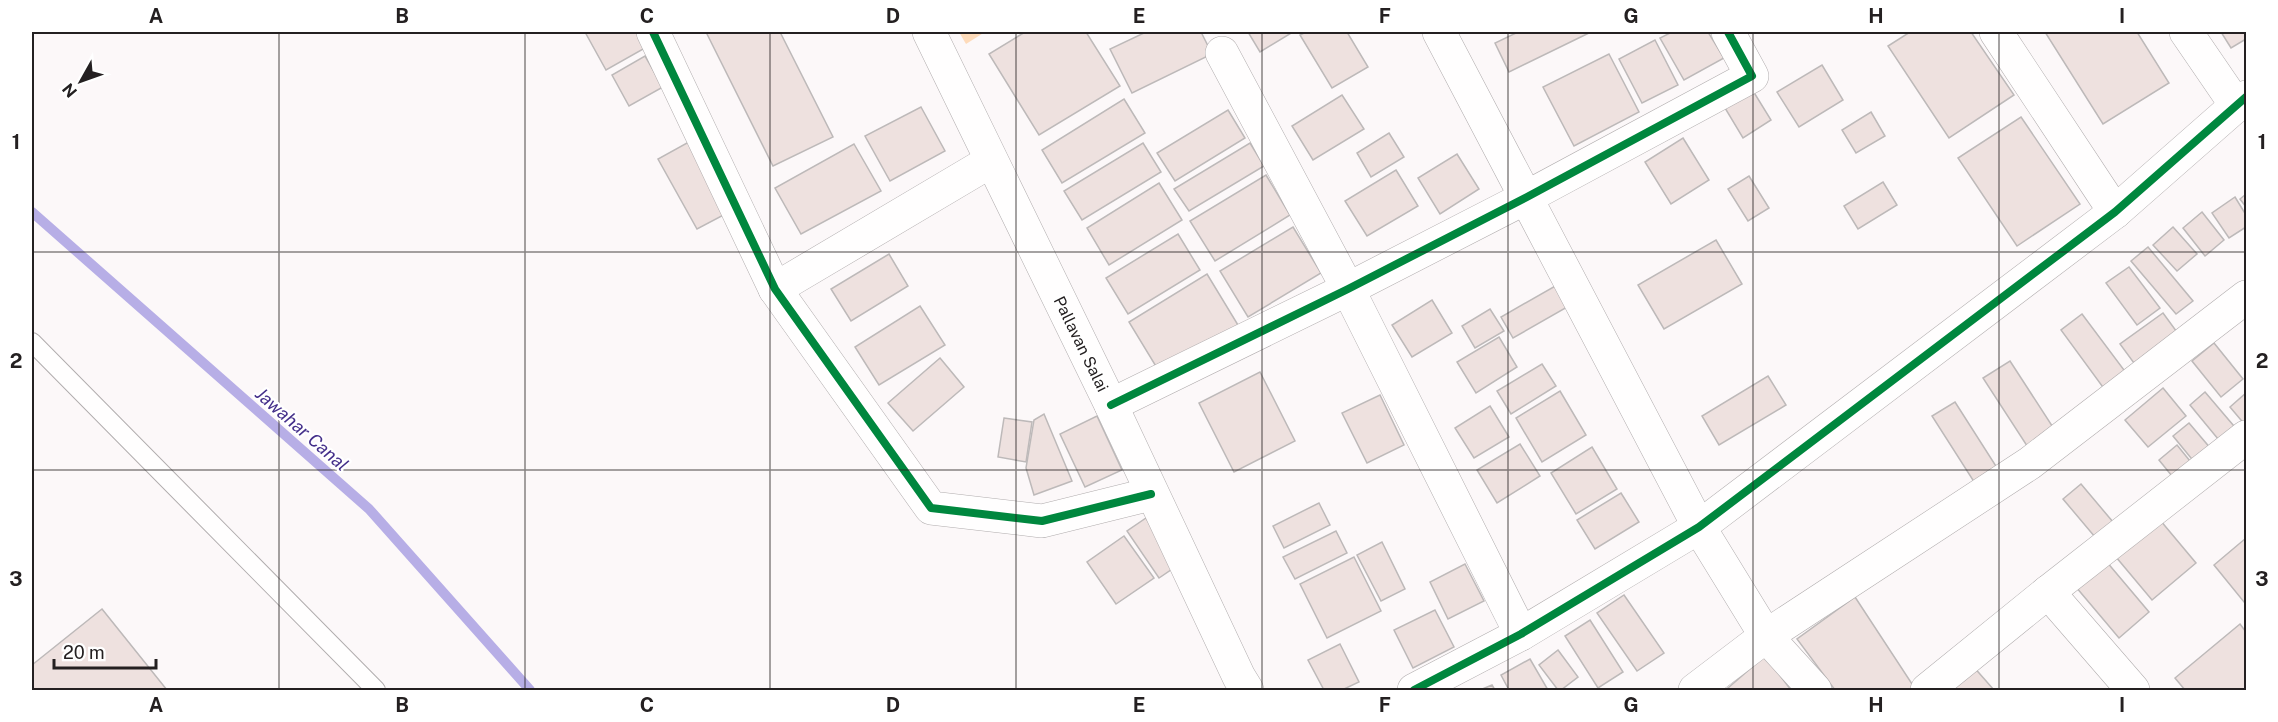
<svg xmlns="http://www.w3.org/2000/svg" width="2278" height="722" viewBox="0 0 2278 722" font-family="'Public Sans',sans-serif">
<rect width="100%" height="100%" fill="#fcf8f9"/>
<!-- green -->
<path fill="#fedbba" d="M959,32H985L966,44Z"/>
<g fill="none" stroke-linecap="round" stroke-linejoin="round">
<!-- stream -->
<path stroke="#b7aee6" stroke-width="10" d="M32,212L369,509L530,690"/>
</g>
<!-- building -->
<g fill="#eee1df" stroke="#bdb9b9" stroke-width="1.5">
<path d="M585,32H636L645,48L606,70Z"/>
<path d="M706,32H780L833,137L773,166Z"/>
<path d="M1025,32H1086L1120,86L1039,135L989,54Z"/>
<path d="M1146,32H1201L1212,54L1132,93L1110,49Z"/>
<path d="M1248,32H1293L1260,52Z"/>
<path d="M1306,32H1347L1368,67L1332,88L1300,35Z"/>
<path d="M1518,32H1591L1509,72L1495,43Z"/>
<path d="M1672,32H1708L1724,58L1684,80L1660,38Z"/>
<path d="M1910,32H1971L2014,95L1949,138L1888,46Z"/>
<path d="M2045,32H2137L2169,83L2103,124Z"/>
<path d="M2221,32H2246V39L2231,48Z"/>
<path d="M1655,40L1678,85L1642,103L1619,59Z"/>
<path d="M1609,54L1639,112L1574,146L1543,87Z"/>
<path d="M645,56L663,87L629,106L612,75Z"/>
<path d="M1822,65L1843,100L1799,127L1777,92Z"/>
<path d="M1750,86L1771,120L1743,138L1722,103Z"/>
<path d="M1342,95L1364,129L1313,160L1292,126Z"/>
<path d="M1124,99L1145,133L1062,183L1042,150Z"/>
<path d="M921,107L945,151L890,181L865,136Z"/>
<path d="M1228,110L1245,138L1175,181L1157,153Z"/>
<path d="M1871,112L1885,136L1856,153L1842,130Z"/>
<path d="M2021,117L2080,204L2017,246L1958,158Z"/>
<path d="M1389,133L1404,157L1371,177L1357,153Z"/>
<path d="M696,138L735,209L697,229L658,159Z"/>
<path d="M1683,138L1709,180L1671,204L1645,162Z"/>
<path d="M1143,143L1161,172L1082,220L1064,191Z"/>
<path d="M1250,143L1264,166L1189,211L1174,189Z"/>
<path d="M854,144L881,191L801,234L775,188Z"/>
<path d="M1457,154L1479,189L1440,214L1418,178Z"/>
<path d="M1396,170L1418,206L1367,236L1345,201Z"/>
<path d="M1266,175L1290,215L1215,261L1190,221Z"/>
<path d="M1749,176L1769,208L1748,221L1728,189Z"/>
<path d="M1883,182L1897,205L1858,229L1844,206Z"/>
<path d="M1159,183L1182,220L1109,265L1087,228Z"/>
<path d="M2246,194V207L2240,199Z"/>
<path d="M2235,197L2246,215V227L2229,238L2212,213Z"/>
<path d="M2202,212L2224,240L2205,256L2183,228Z"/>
<path d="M1293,227L1321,273L1248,317L1220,271Z"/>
<path d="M2173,227L2197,254L2177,271L2153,245Z"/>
<path d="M1178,234L1200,270L1128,314L1106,278Z"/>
<path d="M1716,240L1742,284L1664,329L1638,285Z"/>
<path d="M2148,247L2193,301L2176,314L2131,261Z"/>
<path d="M889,254L908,286L851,321L831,289Z"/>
<path d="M2129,267L2160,308L2137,325L2106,283Z"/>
<path d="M1207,274L1238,325L1160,373L1129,322Z"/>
<path d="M1564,281L1576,302L1513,338L1501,317Z"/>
<path d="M1432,300L1452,333L1412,357L1392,325Z"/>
<path d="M920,306L945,345L879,385L855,347Z"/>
<path d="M1490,309L1504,331L1475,348L1462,326Z"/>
<path d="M2163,313L2185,343L2142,374L2120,344Z"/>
<path d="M2082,314L2127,374L2105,390L2061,330Z"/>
<path d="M1499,337L1517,367L1476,393L1457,362Z"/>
<path d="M2214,343L2243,379L2221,397L2192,361Z"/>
<path d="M940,358L964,387L913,431L888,403Z"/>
<path d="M2010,361L2058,435L2031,452L1983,378Z"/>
<path d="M1542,364L1556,386L1511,414L1497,391Z"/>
<path d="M1260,372L1295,441L1234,472L1199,403Z"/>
<path d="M1768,376L1786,405L1719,445L1702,416Z"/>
<path d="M2163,388L2186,416L2148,447L2125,420Z"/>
<path d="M1560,391L1586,435L1542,462L1516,418Z"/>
<path d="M2205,392L2239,432L2223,445L2190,405Z"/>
<path d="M2246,393V426L2230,407Z"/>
<path d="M1380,395L1404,445L1367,463L1342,413Z"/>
<path d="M1955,402L2001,474L1978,488L1932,416Z"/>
<path d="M1490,406L1509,437L1474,458L1455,428Z"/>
<path d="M1044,414L1072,481L1034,495L1026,468L1034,420Z"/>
<path d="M1097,416L1122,470L1085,487L1060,434Z"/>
<path d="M1004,418L1032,422L1026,462L998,457Z"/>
<path d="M2189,423L2217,456L2200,469L2173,436Z"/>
<path d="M1520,444L1540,476L1497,503L1477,470Z"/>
<path d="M2177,445L2194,466L2176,481L2159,460Z"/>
<path d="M1592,447L1617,489L1576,514L1551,473Z"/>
<path d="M2081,484L2113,522L2095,537L2063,499Z"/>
<path d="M1621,493L1639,522L1595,549L1577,520Z"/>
<path d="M1319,503L1330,525L1284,548L1273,526Z"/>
<path d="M1146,518L1178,565L1159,578L1127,531Z"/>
<path d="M2160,520L2196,563L2152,600L2116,557Z"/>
<path d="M1336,531L1347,553L1295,579L1283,557Z"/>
<path d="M1124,536L1154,578L1116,604L1087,562Z"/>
<path d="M2246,538V600L2244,602L2214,565Z"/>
<path d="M1382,542L1405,589L1381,601L1357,555Z"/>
<path d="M1354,557L1381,611L1327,638L1300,584Z"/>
<path d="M2106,561L2149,612L2119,638L2076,587Z"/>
<path d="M1465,564L1484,601L1448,619L1430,582Z"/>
<path d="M1624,595L1664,653L1637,671L1597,613Z"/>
<path d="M1855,597L1916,690H1835L1797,639Z"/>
<path d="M102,609L167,690H32V665Z"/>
<path d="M1435,610L1454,647L1413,668L1394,630Z"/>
<path d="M1590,620L1623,672L1598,688L1565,636Z"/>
<path d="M2240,624L2246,632V690H2185L2175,678Z"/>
<path d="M1340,644L1359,682L1342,690H1324L1308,660Z"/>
<path d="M1558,650L1578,677L1561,690H1558L1539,665Z"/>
<path d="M1765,656L1791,690H1731L1728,688Z"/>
<path d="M1530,659L1548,690H1509L1501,675Z"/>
<path d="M1972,665L1994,690H1942Z"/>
<path d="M1492,685L1495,690H1480Z"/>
</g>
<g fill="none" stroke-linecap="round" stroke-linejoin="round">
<!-- lane casing -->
<g stroke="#b1adae" stroke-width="20">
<path id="lane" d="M32,342L376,690"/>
</g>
<!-- street casing -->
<g stroke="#b1adae" stroke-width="34">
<g id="street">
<path d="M653,32L775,289L931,508L1042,521L1151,494"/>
<path d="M1439,32L1699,527L1766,636L1815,690"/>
<path d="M1996,32L2115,212"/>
<path d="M2186,32L2236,105"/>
<path d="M1222,53L1348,289L1521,634"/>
<path d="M775,289L991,161"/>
<path d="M1111,405L1348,289L1527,197L1752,76L1728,32"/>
<path d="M2048,592L2133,690"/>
<path d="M1695,690L1766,636L2030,463L2246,297"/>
<path d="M1927,690L2048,592L2246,437"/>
</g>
</g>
<!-- secondary casing -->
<g stroke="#b1adae" stroke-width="34">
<g id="secondary">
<path d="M929,32L1111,405L1239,677L1247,690"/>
<path d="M1414,690L1521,634L1699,527L2115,212L2246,97"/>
</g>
</g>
<!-- lane -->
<use href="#lane" stroke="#fffefe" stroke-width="18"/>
<!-- street -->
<use href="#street" stroke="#fffefe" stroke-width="33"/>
<!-- secondary -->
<use href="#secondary" stroke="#fffefe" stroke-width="33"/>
<!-- cycleway casing -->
<g stroke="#fff" stroke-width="11">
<g id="cycleway">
<path d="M653,32L775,289L931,508L1042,521L1151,494"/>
<path d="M1111,405L1348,289L1527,197L1752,76L1728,32"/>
<path d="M1414,690L1521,634L1699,527L2115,212L2246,97"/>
</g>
</g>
<!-- cycleway -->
<use href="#cycleway" stroke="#00873e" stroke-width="8"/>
</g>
<!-- grid -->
<path fill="none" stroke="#242021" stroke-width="1.5" stroke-opacity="0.55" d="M279,32V690M525,32V690M770,32V690M1016,32V690M1262,32V690M1508,32V690M1753,32V690M1999,32V690M32,252H2246M32,470H2246"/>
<g text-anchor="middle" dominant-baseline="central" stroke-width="4.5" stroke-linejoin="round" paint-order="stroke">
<!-- street labels -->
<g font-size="16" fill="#242021" stroke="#fff">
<text transform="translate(1081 344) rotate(64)">Pallavan Salai</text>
</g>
<!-- water labels -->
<g font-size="18" font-style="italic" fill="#442f8a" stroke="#fff">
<text transform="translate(302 429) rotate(41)">Jawahar Canal</text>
</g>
</g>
<!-- border -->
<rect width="2278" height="722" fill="none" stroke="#ffffff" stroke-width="66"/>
<!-- north arrow -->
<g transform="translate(81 81) rotate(230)" stroke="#ffffff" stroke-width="4.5" paint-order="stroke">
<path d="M0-4.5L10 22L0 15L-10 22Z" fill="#242021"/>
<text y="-9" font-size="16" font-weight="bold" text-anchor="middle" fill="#242021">N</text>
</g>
<!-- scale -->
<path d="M54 659v9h102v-9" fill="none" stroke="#242021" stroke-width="3"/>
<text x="63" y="659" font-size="18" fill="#242021" stroke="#ffffff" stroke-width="4.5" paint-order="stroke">20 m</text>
<rect x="33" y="33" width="2212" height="656" fill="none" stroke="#242021" stroke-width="2"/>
<g font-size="20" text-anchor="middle" font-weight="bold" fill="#242021">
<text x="156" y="23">A</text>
<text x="402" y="23">B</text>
<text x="647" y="23">C</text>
<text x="893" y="23">D</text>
<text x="1139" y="23">E</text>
<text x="1385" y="23">F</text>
<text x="1631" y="23">G</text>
<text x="1876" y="23">H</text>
<text x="2122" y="23">I</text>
<text x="16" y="149">1</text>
<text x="2262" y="149">1</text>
<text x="16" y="368">2</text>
<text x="2262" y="368">2</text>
<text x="16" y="586">3</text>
<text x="2262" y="586">3</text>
<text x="156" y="712">A</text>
<text x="402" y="712">B</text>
<text x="647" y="712">C</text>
<text x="893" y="712">D</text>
<text x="1139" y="712">E</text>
<text x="1385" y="712">F</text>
<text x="1631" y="712">G</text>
<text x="1876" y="712">H</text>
<text x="2122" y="712">I</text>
</g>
</svg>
